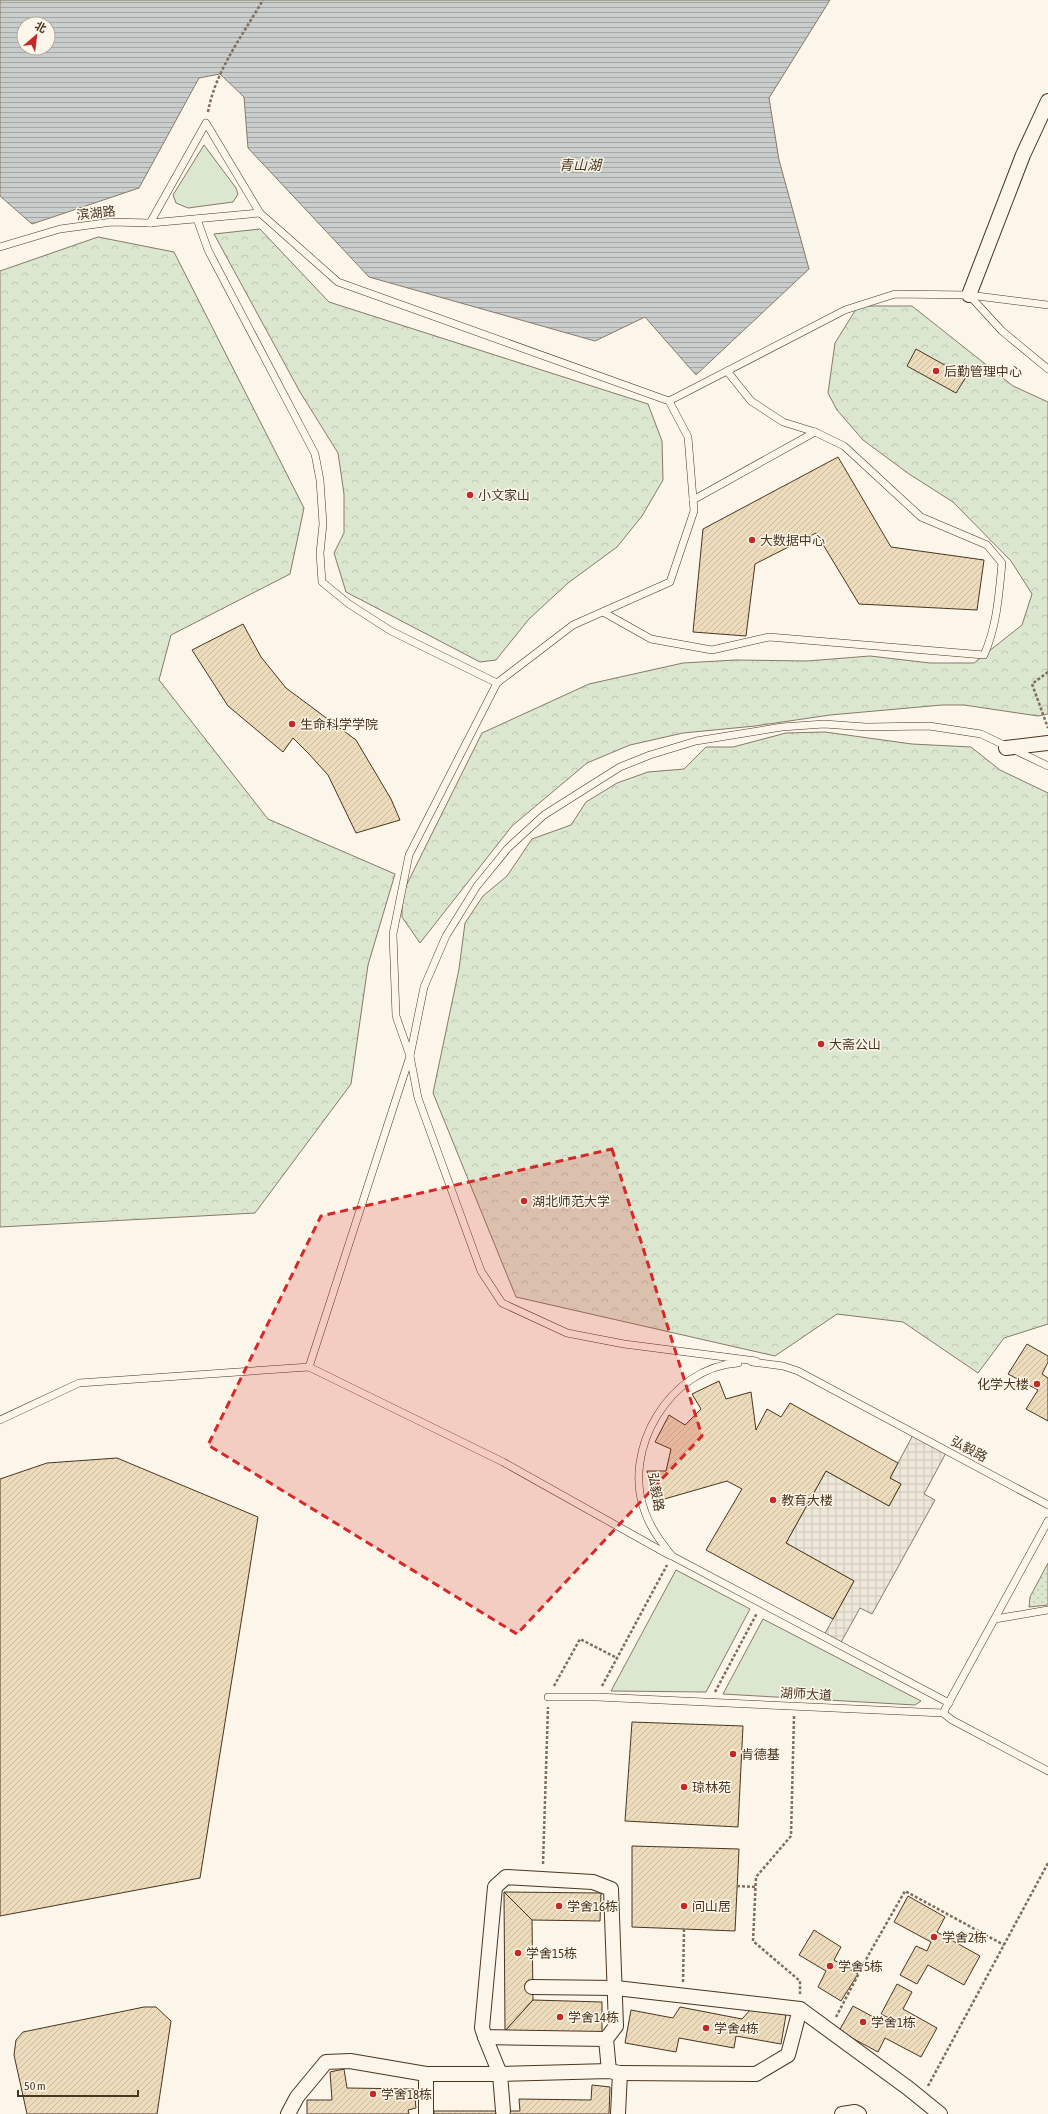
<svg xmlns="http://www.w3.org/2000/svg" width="1048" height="2114" viewBox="0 0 1048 2114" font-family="'Asap Condensed','Noto Sans SC',sans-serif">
<defs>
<pattern id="forest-crowns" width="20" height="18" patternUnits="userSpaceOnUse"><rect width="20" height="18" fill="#dce7d0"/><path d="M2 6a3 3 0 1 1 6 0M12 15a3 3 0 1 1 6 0" fill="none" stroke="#bec7b2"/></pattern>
<pattern id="garden-dots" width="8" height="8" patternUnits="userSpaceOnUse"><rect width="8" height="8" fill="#dce7d0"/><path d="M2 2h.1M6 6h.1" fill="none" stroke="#bec7b2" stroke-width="1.8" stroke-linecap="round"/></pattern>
<pattern id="plaza-grid" width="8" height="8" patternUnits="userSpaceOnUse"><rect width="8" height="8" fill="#ede7d9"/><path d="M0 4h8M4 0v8" fill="none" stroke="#cdc7ba"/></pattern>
<pattern id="water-rules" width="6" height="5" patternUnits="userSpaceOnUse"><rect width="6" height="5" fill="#c9cecd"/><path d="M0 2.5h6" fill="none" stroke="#a5a8a6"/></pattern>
<pattern id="building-hatch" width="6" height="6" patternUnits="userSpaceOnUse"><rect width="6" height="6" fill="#ecdcbc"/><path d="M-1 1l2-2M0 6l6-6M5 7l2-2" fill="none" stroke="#ccbda1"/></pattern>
</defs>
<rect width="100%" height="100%" fill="#fbf6e9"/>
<!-- grass -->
<g fill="#dce7d0" stroke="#887966">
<path d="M204,145L236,188L238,194L233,202L188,208L176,203L173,195Z"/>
<path d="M676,1570L750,1609L706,1692L611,1691Z"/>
<path d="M763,1619L921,1701L915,1705L723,1694Z"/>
</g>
<!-- forest -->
<g fill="url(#forest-crowns)" stroke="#887966">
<path d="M260,229L329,302L648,404L662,441L663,480L642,516L617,547L568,583L529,619L496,660L480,662L346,592L334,553L344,533V494L338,453L300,392L214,234Z"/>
<path d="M98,237L174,252L304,508L290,574L171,635L159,680L268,819L395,874L368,965L351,1084L255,1213L0,1227V271Z"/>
<path d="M858,306H912L1013,386L1048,402V714L1038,716L964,705H942L830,715L755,726L683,733L630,745L587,763L512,826L420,943L402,917V894L482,733L589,684L683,663L736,660L807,661L870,656L930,663H974L1022,625L1032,594L1011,561L953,502L909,474L863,440L837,410L828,393L835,343Z"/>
<path d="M825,732L912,744L971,747L1000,770L1048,793V1324L1004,1338L978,1373L903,1322L837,1314L775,1356L516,1297L433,1093L459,969L465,923L483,896L507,876L532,839L571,825L586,802L617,783L648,772L684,769L706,747H733L786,733Z"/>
</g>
<!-- garden -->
<path fill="url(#garden-dots)" stroke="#887966" d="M1048,1563V1605L1029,1607L1030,1597Z"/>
<!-- plaza -->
<path fill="url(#plaza-grid)" stroke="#887966" d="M914,1433L947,1451L924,1494L935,1500L872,1614L860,1608L839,1646L823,1637L854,1581L786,1543L826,1471L889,1506L901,1484L890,1478Z"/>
<!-- water -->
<path fill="url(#water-rules)" stroke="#887966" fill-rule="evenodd" d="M0,0H830L769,98L779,160L809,269L696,375L645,317L595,341L369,277L248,148L244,97L220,74L199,78L139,188L32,224L0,196ZM24,24H48V48H24Z"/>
<!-- building -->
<g fill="url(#building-hatch)" stroke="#4a3520">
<path d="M916,349L966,377L956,393L907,366Z"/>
<path d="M838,457L891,547L984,560L977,610L859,604L816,533L755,564L746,636L693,632L703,529Z"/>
<path d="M243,624L261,657L286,688L356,740L391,799L400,820L356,833L328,775L309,754L293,738L283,752L228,706L192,650Z"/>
<path d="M1027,1344L1048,1356V1362L1042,1374L1048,1378V1421L1026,1409L1038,1390L1008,1374Z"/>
<path d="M719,1381L726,1399L751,1392L756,1430L767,1409L781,1417L790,1403L898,1463L890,1478L901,1484L889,1506L826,1471L786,1543L854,1581L833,1619L706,1550L742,1489L727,1481L654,1502L647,1471H666L671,1449L655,1442L669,1415L685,1425L701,1409L692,1394Z"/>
<path d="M117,1458L258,1517L200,1878L0,1916V1479L47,1463Z"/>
<path d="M632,1722L743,1726L738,1827L625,1821Z"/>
<path d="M632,1846L739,1849L735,1931L632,1927Z"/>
<path d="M504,1892L532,1920L533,2000L505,2031Z"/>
<path d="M504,1892L601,1893L600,1921L532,1920Z"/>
<path d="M908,1896L945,1917L937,1932L980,1956L964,1985L928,1965L917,1984L900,1975L916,1946L927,1951L931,1942L894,1922Z"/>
<path d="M814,1930L841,1947L834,1960L858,1974L841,2001L818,1987L826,1971L799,1955Z"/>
<path d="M897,1984L912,1992L903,2009L937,2028L921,2057L885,2038L878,2052L839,2031L853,2006L888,2025L891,2019L881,2014Z"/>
<path d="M533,2000L602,2002V2034L505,2031Z"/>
<path d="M144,2007H156L171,2021L157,2114H27L14,2055L16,2040L23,2032Z"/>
<path d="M680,2007L742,2019L751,2009L786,2015L781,2044L736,2036L734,2048L679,2038L676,2052L625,2043L631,2010L673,2018Z"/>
<path d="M344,2069L347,2088L414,2089L416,2108L408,2110L409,2114H307V2100H332L330,2072Z"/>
<path d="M592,2085L610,2087L609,2114H434V2111H520L519,2099L591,2100Z"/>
</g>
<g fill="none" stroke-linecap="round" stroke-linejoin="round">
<!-- service casing -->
<g stroke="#4a3520" stroke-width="8">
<g id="service">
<path d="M197,219L208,250L315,454L320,480L323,524L320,553L322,582L349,604L391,631L497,683"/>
<path d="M150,223L206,123L260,213"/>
<path d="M0,247L60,229L112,222L150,223L260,213L338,282L669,401L688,437L694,511L670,582L573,625L497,683L409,855L393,934L396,1016L410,1056L418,1098L481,1271L502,1303L567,1333L624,1344L756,1361"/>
<path d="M969,295L1002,331L1048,369"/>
<path d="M669,401L845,310L895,294L969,295L1048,305"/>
<path d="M693,500L815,432"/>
<path d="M603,612L651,639L712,650L769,637L984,655C997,626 999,594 1002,563L987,545L921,517L844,446L815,432L783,422L751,401L727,371"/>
<path d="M752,1362L783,1366L798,1371L1048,1505"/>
<path d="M738,1363C670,1367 621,1450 645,1512C651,1529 661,1542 672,1556L949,1703"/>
<path d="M309,1367L410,1056L424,987L446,936L477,886L508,848L544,815L620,767L650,755L696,741L782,727L824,724L866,727L929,726L981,734L1048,766"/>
<path d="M0,1420L79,1383L309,1367L503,1462L669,1555"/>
<path d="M995,1619L1048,1610"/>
<path d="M548,1697H597L943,1713L952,1720L1048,1771"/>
<path d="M943,1713L1048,1521"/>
</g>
</g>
<!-- minor casing -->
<g stroke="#4a3520" stroke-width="16">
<g id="minor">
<path d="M969,295L1023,155L1048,101"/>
<path d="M1006,748L1048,743"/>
<path d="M532,1987L616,1988L800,2009L908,2088L940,2114"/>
<path d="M485,2037L500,2074L609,2071L620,2073L618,2114"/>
<path d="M606,2039L485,2037L482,2028L495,1887L506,1877L593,1882L611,1889L616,2026L606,2039L609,2071"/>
<path d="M620,2073L756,2074L788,2055L800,2009"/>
<path d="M426,2074H500L503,2111"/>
<path d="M288,2114L297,2097L326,2062L350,2061L426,2074V2114"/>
<path d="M842,2114L855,2112L859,2114"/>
</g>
</g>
<!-- path -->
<g stroke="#7f6f5c" stroke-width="2.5" stroke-dasharray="3 2" stroke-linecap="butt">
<path d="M208,112C215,72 242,36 263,0"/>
<path d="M1048,672L1032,684L1048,728"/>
<path d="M554,1686L580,1639L617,1658"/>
<path d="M602,1686L667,1565"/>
<path d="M715,1692L757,1613"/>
<path d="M794,1716L791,1836L756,1877L753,1941L800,1981V1994"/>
<path d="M543,1864L548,1707"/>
<path d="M737,1886L755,1887"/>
<path d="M683,1982L684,1929"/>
<path d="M836,2017L869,1954L905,1891L1004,1945"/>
<path d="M928,2086L1048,1863"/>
</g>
<!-- service -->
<use href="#service" stroke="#fbf6e9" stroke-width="7"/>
<!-- minor -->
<use href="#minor" stroke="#fbf6e9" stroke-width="14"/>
</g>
<!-- marked area -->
<path fill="#d62828" fill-opacity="0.2" stroke="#d62828" stroke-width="3" stroke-dasharray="8 5" stroke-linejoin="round" d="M612,1149L702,1436L517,1634L208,1445L321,1216Z"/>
<!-- markers -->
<g fill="#c62828" stroke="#fbf6e9" stroke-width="1.5">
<circle cx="936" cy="371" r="4"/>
<circle cx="470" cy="495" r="4"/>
<circle cx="752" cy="540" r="4"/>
<circle cx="292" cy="724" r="4"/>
<circle cx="821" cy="1044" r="4"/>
<circle cx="524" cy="1201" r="4"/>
<circle cx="1037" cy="1384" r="4"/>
<circle cx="773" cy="1500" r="4"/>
<circle cx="733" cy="1754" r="4"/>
<circle cx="684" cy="1787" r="4"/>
<circle cx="559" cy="1906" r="4"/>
<circle cx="684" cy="1906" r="4"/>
<circle cx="934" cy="1937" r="4"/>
<circle cx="518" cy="1953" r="4"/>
<circle cx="830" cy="1966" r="4"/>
<circle cx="560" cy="2017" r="4"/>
<circle cx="863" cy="2022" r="4"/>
<circle cx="706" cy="2028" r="4"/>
<circle cx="373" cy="2094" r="4"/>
</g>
<g text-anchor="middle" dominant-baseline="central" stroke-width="3" stroke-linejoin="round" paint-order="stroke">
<!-- street labels -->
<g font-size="13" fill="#4a3520" stroke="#fbf6e9">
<text transform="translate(96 213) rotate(-6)">滨湖路</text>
<text transform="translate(969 1449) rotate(28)">弘毅路</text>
<text transform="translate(656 1492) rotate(80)">弘毅路</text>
<text transform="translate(806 1694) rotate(3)">湖师大道</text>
</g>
<!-- poi labels -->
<g font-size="13" fill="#4a3520" stroke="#fbf6e9" text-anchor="start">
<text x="944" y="371">后勤管理中心</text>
<text x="478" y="495">小文家山</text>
<text x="760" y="540">大数据中心</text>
<text x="300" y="724">生命科学学院</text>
<text x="829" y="1044">大斋公山</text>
<text x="532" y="1201">湖北师范大学</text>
<text x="1029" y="1384" text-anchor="end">化学大楼</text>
<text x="781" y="1500">教育大楼</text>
<text x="741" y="1754">肯德基</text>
<text x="692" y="1787">琼林苑</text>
<text x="567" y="1906">学舍16栋</text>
<text x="692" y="1906">问山居</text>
<text x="942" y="1937">学舍2栋</text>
<text x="526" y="1953">学舍15栋</text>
<text x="838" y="1966">学舍5栋</text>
<text x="568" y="2017">学舍14栋</text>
<text x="871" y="2022">学舍1栋</text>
<text x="714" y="2028">学舍4栋</text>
<text x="381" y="2094">学舍18栋</text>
</g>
<!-- water labels -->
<g font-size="14" font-style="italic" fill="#4a3520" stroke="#fbf6e9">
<text x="580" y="165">青山湖</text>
</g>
</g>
<!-- north arrow -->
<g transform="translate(36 36) rotate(28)"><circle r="19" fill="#fbf6e9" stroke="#b4a999"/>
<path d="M0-3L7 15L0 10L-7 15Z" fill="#c62828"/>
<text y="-6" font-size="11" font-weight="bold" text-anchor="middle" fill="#4a3520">北</text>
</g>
<!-- scale -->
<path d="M18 2090v6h120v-6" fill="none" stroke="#4a3520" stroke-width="2"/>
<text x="24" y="2090" font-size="12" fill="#4a3520" stroke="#fbf6e9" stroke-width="3" paint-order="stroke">50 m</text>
</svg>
